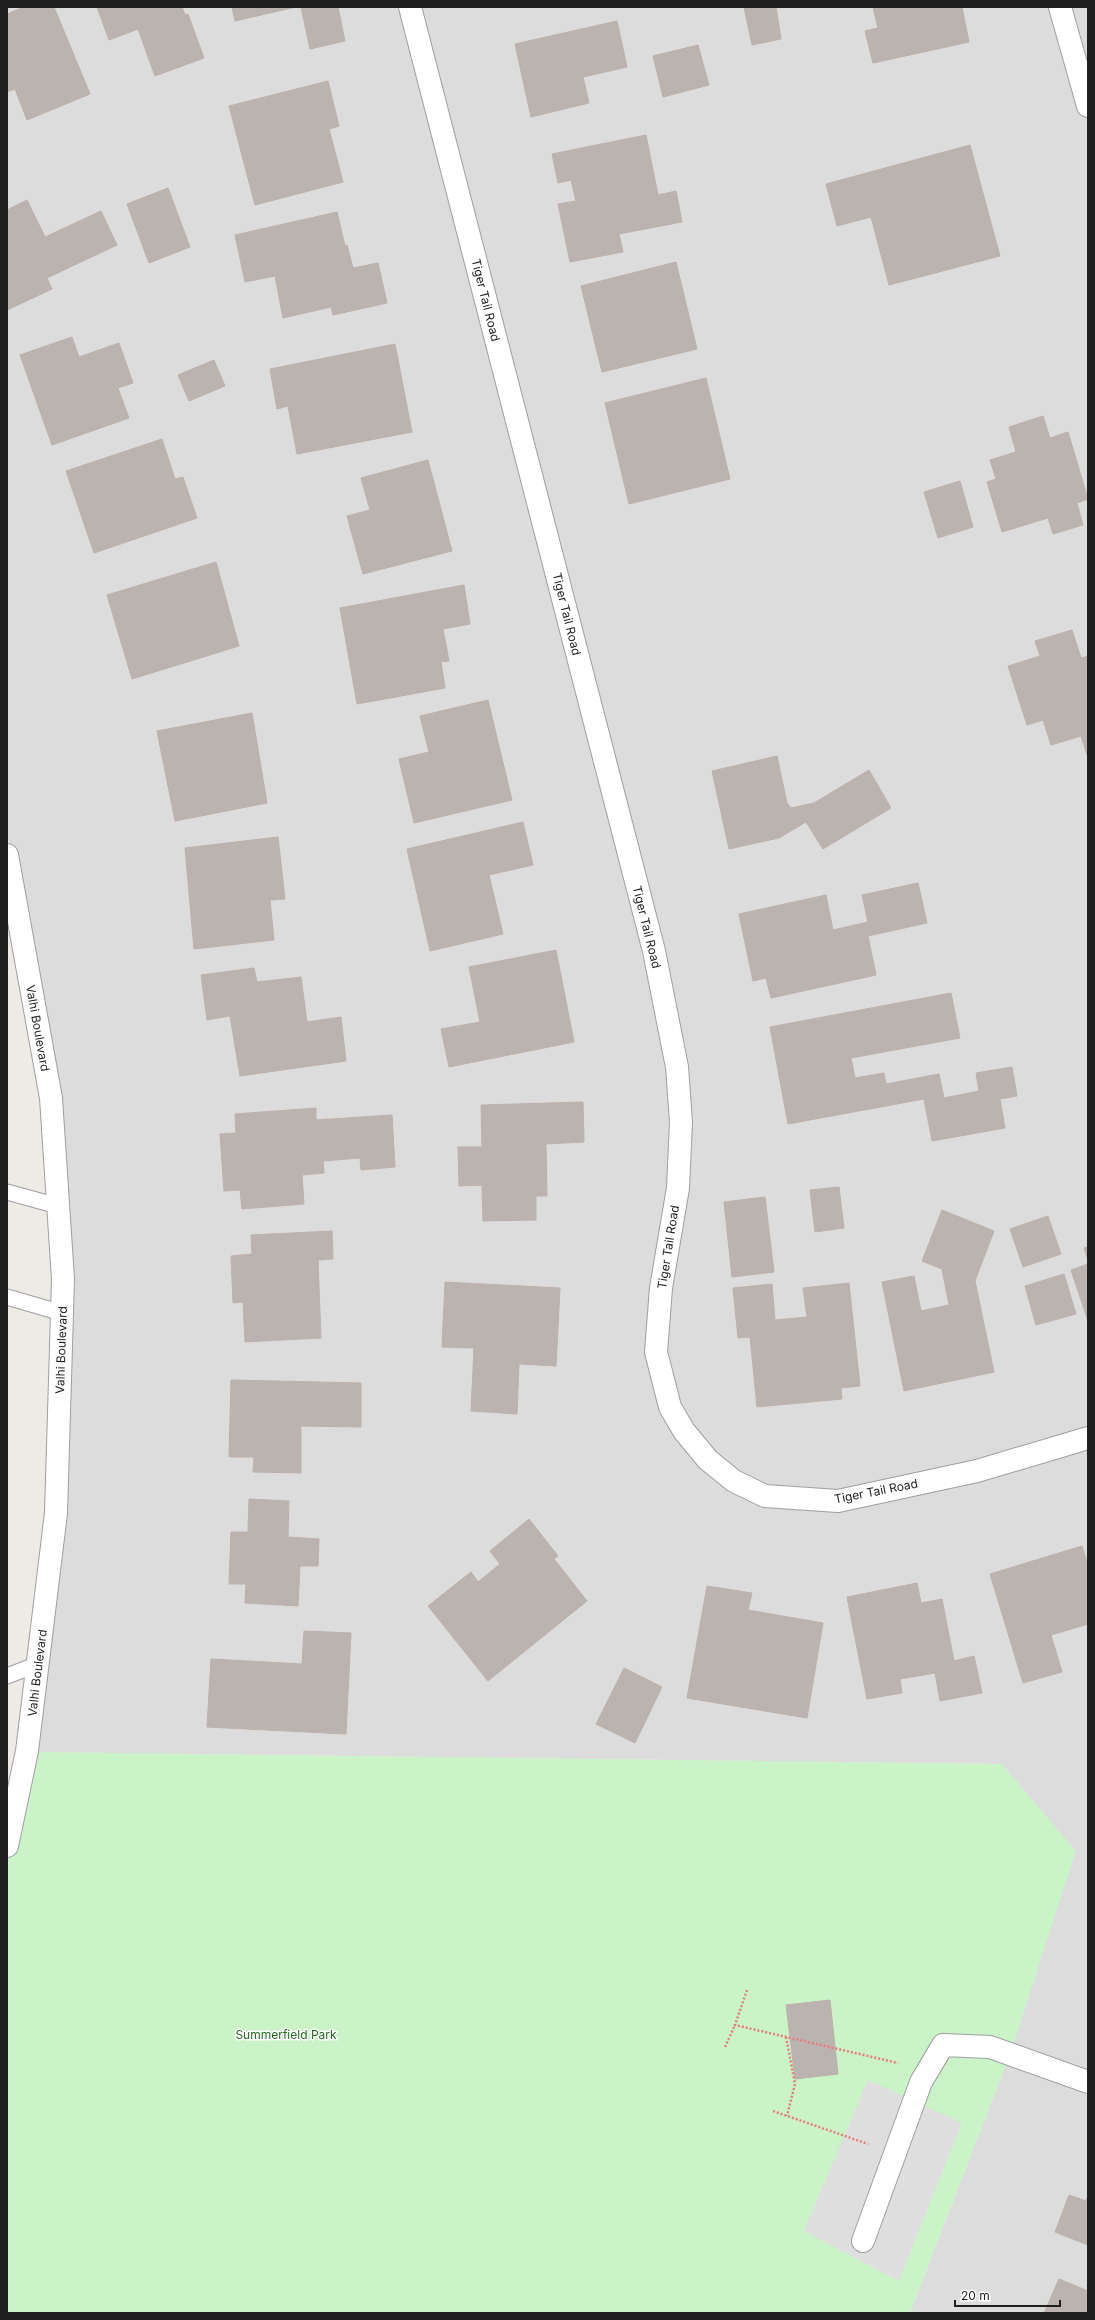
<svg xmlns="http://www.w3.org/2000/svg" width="1095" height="2320" viewBox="0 0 1095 2320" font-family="Inter,sans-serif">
<rect width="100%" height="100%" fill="#eeeae6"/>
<!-- residential -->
<path fill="#dcdcdc" d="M7,7H1088V2313H910L1010,2054L1002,1764L33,1752L68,1279L12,854L7,833Z"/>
<!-- park -->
<path fill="#caf3c8" d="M33,1752L1002,1764L1076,1851L1010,2054L910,2313H7V1849Z"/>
<!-- parking -->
<path fill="#dedede" d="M868,2080L962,2123L899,2281L804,2231Z"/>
<!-- building -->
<g fill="#bbb3af" stroke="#beb0aa">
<path d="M24,7H54L90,94L27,120L15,89L7,92V14Z"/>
<path d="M97,7H182L185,15L188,14L204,58L155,76L138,29L109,40Z"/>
<path d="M232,7H296L235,21Z"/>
<path d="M301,7H338L345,41L310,49Z"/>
<path d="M744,7H776L781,39L752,45Z"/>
<path d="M873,7H962L969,42L873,63L865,31L878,28Z"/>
<path d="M617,21L627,67L583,77L589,103L531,117L515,44Z"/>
<path d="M698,45L709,85L663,97L653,56Z"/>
<path d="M328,81L339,126L329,129L343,182L255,205L229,106Z"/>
<path d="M646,135L658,195L676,191L682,222L619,234L623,252L570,262L558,204L576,201L571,180L558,183L552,154Z"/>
<path d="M970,145L1000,256L889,285L871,217L837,226L826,184Z"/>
<path d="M168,188L190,247L149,263L127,204Z"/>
<path d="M27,200L45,237L101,211L117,245L47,278L52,289L7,310V210Z"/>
<path d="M337,212L345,246L347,245L353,268L378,263L387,303L333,315L331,307L283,318L275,276L245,282L235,235Z"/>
<path d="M676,262L697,349L602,372L581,286Z"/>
<path d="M72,337L79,357L119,343L133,383L118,388L129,418L52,445L20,355Z"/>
<path d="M395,344L412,432L297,454L288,406L277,409L270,369Z"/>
<path d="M214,360L225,386L189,401L178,375Z"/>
<path d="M706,378L730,479L629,504L605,403Z"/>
<path d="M1043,416L1050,438L1068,432L1088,499L1077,503L1083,525L1053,534L1048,518L1002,532L987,482L996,479L990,460L1016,452L1009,427Z"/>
<path d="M162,439L175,479L183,477L197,518L94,553L66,471Z"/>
<path d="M428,460L452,551L363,574L347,516L370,510L361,478Z"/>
<path d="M960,481L973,527L938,538L924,492Z"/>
<path d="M216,562L239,646L132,679L107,595Z"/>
<path d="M464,585L470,624L443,629L449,661L441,662L445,688L357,704L340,608Z"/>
<path d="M1072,630L1081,658L1088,656V758L1081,736L1051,745L1043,720L1027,725L1008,666L1040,656L1035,641Z"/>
<path d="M488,700L512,800L414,823L399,759L429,752L420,716Z"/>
<path d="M252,713L267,803L175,821L157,731Z"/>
<path d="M777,756L787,803L791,808L814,803L869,770L891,808L823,849L806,822L779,838L729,849L712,771Z"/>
<path d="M523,822L533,865L489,875L503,934L430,951L407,849Z"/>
<path d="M278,837L285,899L270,900L274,940L194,949L185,848Z"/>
<path d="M918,883L927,923L868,936L876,975L771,998L766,978L753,981L739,914L826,895L833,930L868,922L862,895Z"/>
<path d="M556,950L574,1042L449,1067L441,1029L480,1022L469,967Z"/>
<path d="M254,968L257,982L301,977L307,1022L341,1017L346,1061L240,1076L230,1016L207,1020L201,975Z"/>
<path d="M951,993L960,1038L851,1058L855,1078L884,1073L886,1084L939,1074L944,1098L979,1091L976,1073L1012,1067L1017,1096L1000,1099L1005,1128L932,1141L924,1099L788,1124L770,1027Z"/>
<path d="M583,1102L584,1142L546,1144L547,1196H536V1220L483,1221L482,1185L459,1186L458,1147H482L481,1105Z"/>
<path d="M316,1108V1120L392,1115L395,1167L361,1170L360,1158L323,1161L324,1173L302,1175L304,1204L242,1209L240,1190L224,1191L220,1134L236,1133L235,1114Z"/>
<path d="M839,1187L844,1228L815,1232L810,1190Z"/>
<path d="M765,1197L774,1272L732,1277L724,1202Z"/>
<path d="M942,1210L994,1231L975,1281L994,1372L904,1391L882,1282L914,1276L921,1311L949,1305L942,1269L922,1261Z"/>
<path d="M1048,1216L1061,1254L1023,1267L1010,1229Z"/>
<path d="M332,1231L333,1259L318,1260L321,1338L245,1342L243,1302L233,1303L231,1256L252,1254L251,1235Z"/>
<path d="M1088,1247V1260L1084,1248Z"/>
<path d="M1088,1264V1321L1071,1270Z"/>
<path d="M1064,1274L1076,1314L1036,1325L1025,1286Z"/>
<path d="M445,1282L560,1288L556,1366L519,1364L517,1414L471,1411L474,1348L442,1347Z"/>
<path d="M849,1283L860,1386L841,1388L842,1399L757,1407L750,1337L738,1338L733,1288L772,1284L775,1320L807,1317L803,1288Z"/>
<path d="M231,1380L361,1383V1427L301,1426V1473L253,1472L254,1457H229Z"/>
<path d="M249,1499L289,1501L288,1537L319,1539L318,1566H300L298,1606L245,1603L246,1584H229L231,1532H248Z"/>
<path d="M529,1519L558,1556L554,1559L587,1601L488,1681L428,1606L471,1572L478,1582L500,1564L490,1551Z"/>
<path d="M1082,1546L1088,1565V1624L1051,1635L1062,1672L1023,1683L990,1574Z"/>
<path d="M917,1583L921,1603L942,1599L954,1661L974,1656L982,1693L940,1701L935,1673L900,1679L902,1693L867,1699L847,1597Z"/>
<path d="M707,1586L752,1593L748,1610L823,1623L807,1718L687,1698Z"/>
<path d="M304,1631L351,1633L346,1734L207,1727L211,1659L302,1664Z"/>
<path d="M624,1668L662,1687L635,1743L596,1724Z"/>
<path d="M830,2000L838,2074L795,2079L786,2005Z"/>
<path d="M1069,2195L1086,2201L1088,2196V2245L1055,2232Z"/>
<path d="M1059,2279L1088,2291V2313H1044Z"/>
</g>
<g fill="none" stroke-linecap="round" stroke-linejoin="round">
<!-- service casing -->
<g stroke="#9f9f9f" stroke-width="17">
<g id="service">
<path d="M7,1192L58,1206"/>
<path d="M7,1297L62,1313"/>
<path d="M7,1676L38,1664"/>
</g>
</g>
<!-- minor casing -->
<g stroke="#9f9f9f" stroke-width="24">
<g id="minor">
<path d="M410,7L654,951L677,1067L681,1122L678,1188L661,1288L656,1352L670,1407L684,1431L708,1460L734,1481L765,1496L838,1501L977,1471L1088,1438"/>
<path d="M1060,7L1088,106"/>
<path d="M863,2241L921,2082L943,2045L990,2047L1088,2082"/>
</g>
</g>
<!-- tertiary casing -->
<g stroke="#9f9f9f" stroke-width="24">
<path id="tertiary" d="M7,855L51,1098L63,1279L56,1513L27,1751L7,1846"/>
</g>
<!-- path -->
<g stroke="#ea7b7d" stroke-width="2.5" stroke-dasharray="2 2" stroke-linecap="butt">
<path d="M747,1990L735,2025L898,2063"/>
<path d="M786,2037L795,2084L787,2116"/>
<path d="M725,2047L735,2025"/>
<path d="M773,2111L868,2144"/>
</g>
<!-- service -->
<use href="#service" stroke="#fff" stroke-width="15"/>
<!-- minor -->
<use href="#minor" stroke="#fff" stroke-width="22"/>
<!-- tertiary -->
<use href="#tertiary" stroke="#fff" stroke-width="22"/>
</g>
<g text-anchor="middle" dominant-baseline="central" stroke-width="3" stroke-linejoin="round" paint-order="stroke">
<!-- street labels -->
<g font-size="12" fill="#1e1e1e" stroke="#fff">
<text transform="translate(486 300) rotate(76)">Tiger Tail Road</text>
<text transform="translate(567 614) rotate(76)">Tiger Tail Road</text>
<text transform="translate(647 927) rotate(76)">Tiger Tail Road</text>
<text transform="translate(38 1028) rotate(80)">Valhi Boulevard</text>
<text transform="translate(668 1247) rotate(-81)">Tiger Tail Road</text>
<text transform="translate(61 1350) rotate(-88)">Valhi Boulevard</text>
<text transform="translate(876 1491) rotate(-11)">Tiger Tail Road</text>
<text transform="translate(37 1673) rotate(-83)">Valhi Boulevard</text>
</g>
<!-- park labels -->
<g font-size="12" fill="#1c7118" stroke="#fff">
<text x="286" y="2034">Summerfield Park</text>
</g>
</g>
<!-- border -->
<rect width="1095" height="2320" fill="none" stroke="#1e1e1e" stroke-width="16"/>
<!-- scale -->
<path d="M955 2300v6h105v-6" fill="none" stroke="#1e1e1e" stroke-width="2"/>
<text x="961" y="2300" font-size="12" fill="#1e1e1e" stroke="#ffffff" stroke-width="3" paint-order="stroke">20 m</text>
</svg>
